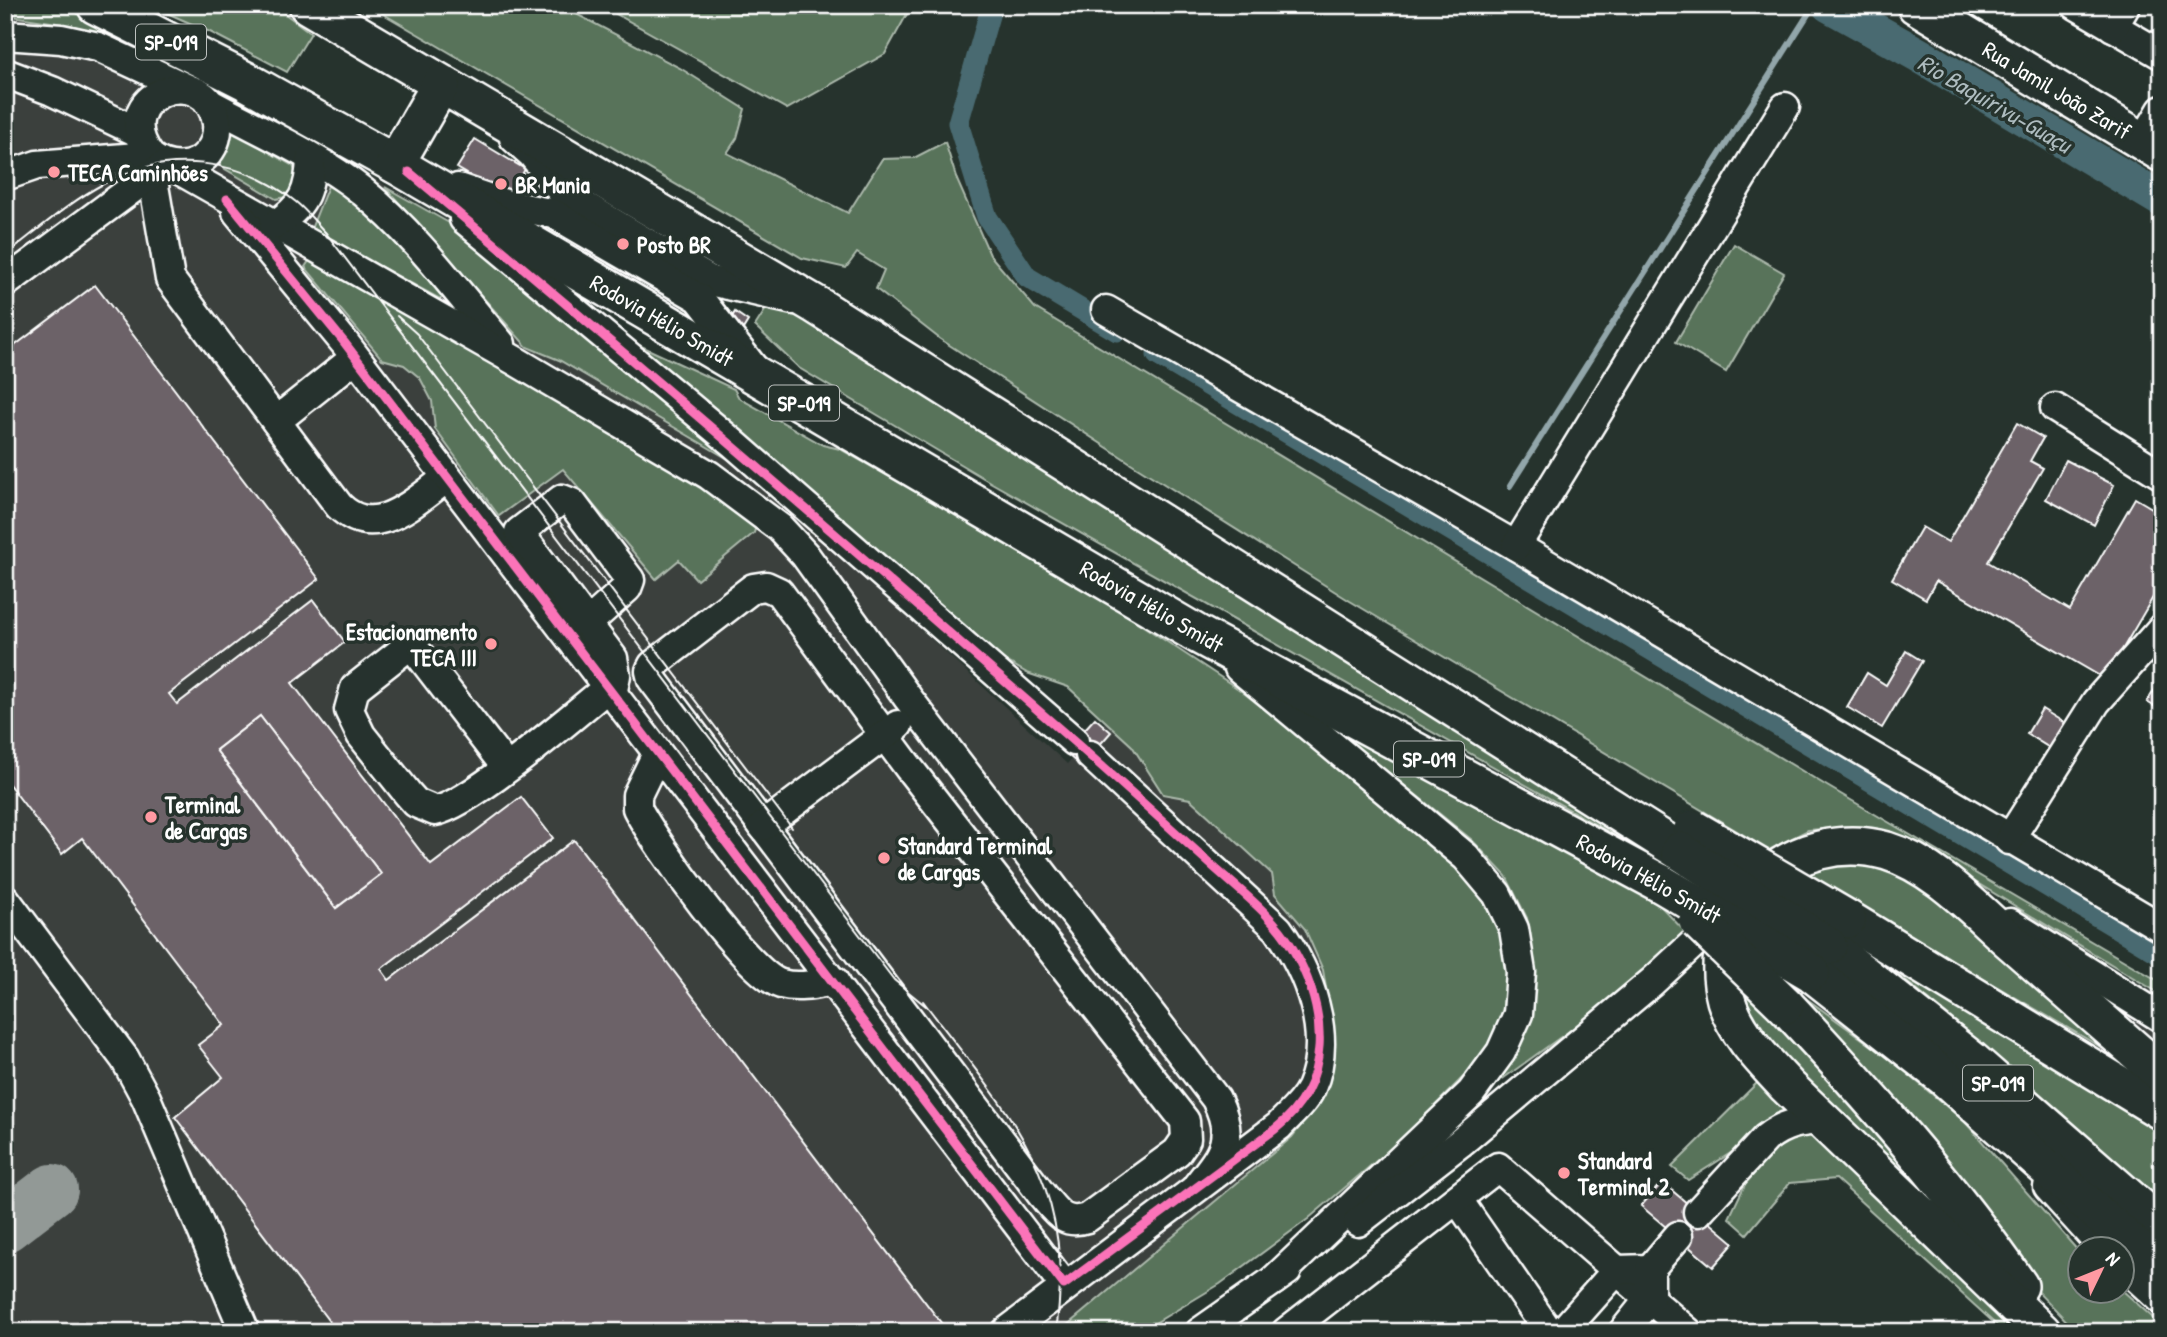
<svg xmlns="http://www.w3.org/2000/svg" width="2167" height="1337" viewBox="0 0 2167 1337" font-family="'Patrick Hand',sans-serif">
<rect width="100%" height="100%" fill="#26332d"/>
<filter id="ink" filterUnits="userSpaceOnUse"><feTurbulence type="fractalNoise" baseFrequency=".0143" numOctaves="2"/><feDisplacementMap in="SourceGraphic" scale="14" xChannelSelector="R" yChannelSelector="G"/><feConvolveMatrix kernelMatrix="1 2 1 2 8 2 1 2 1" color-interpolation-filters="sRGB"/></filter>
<g filter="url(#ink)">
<!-- built -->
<g fill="#3b413e">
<path d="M5,15L70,25L128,40L161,54L483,242L820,537L1067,764L1106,721L1132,746L1163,794L1190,799L1272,874L1275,894L1305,929L1323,970L1330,1012L1316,1106L1304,1123L1292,1137L1059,1332H5Z"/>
<path d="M2137,982L2162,997V1049L2118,1011Z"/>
</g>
<!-- green -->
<g fill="#58735a" stroke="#acb9ac" stroke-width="2">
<path d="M5,5H63L131,35L128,40L70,25L5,15Z"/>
<path d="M149,5H273L311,33L287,72L210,32Z"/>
<path d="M368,5H559L680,68L745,109L737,138L727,153L848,213L882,159L914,158L945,142L957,180L990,255L1035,308L1827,786L2162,983V995L1896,834L1855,827L1808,830L1769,850L1350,601L1137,467L940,339L876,289L884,270L857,253L846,268L802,258Z"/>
<path d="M600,5H912L885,54L787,109Z"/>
<path d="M229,129L293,166L299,181L292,196L276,199L215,163Z"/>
<path d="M328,186L360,202L447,296L440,299L311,229Z"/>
<path d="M385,187L483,242L752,473L559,360L527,347Z"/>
<path d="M1734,244L1784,273L1726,372L1676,342Z"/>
<path d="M311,258L750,512L757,522L754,533L697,580L679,560L656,579L563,469L499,516L435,429L432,401L420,378L404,365L382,359L305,267Z"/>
<path d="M771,301L1050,464L1675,859L1669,866L990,482L799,368L755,326Z"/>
<path d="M639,345L734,389L739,398L823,445L840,449L1081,585L1240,690L1445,851L1477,886L1499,920L1509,986L1497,1030L1475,1065L1402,1139L1308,1219L1220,1284L1140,1332H1059L1292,1137L1316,1106L1330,1012L1323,970L1305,929L1275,894L1272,874L1190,799L1163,794L1132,746L1068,687L1027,673L992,653Z"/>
<path d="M1327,723L1652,897L1689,936L1654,970L1472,1101L1533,1002L1535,964L1527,918L1506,876L1472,840Z"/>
<path d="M1806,864L1903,865L2116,1056L1803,874Z"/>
<path d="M1874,955L2162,1118V1203L1968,1032Z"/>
<path d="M1738,977L1969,1233L1816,1095L1747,1013Z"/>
<path d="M1807,999L1890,1059L1965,1122L2079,1252L2080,1292L2122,1290L2162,1326V1332H2077L2009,1261L1809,1014Z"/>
<path d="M1759,1081L1794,1113L1688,1180L1672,1167Z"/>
<path d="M1788,1131L1825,1137L2031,1332H2004L1836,1179L1790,1183L1747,1234L1729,1218L1760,1153Z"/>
</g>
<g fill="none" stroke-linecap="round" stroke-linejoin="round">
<!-- stream -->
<path stroke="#92a6aa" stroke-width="6" d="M1510,486L1814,5"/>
<!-- canal -->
<g stroke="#4a6b71" stroke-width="21">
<path d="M992,5L958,123L987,217L1027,277L1117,331"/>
<path d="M1157,355L2162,955"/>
</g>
<!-- river -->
<path stroke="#4a6b71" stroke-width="35" d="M1829,5L1919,55L2162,200"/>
<!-- taxiway -->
<path stroke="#929996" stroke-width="52" d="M5,1226L52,1190"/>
</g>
<!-- building -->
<g fill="#6c6267" stroke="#fff" stroke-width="2" fill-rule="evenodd">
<path d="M475,139L525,169L510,199L457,168Z"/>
<path d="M95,285L319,579L169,694L177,704L313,600L345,642L292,683L431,865L521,797L553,838L381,969L389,980L574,840L948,1332H337L175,1117L223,1077L198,1045L224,1025L82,838L62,854L5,779V353ZM260,716L381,874L336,908L216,750Z"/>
<path d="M735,312L748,321L740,334L727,325Z"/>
<path d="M2017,423L2043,438L2030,461L2043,468L1988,562L2070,610L2135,498L2162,514V582L2105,679L1936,581L1926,599L1892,579L1922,527L1948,542Z"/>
<path d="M2066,460L2114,485L2094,525L2046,499Z"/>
<path d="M1906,651L1922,661L1882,728L1847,707L1867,673L1886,685Z"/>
<path d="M2162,678V711L2147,702Z"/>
<path d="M2042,709L2068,725L2053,750L2027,734Z"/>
<path d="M260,716L381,874L336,908L216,750Z"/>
<path d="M1095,718L1111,732L1081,766L1064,752Z"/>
<path d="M1662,1182L1734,1243L1713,1267L1641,1206Z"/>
</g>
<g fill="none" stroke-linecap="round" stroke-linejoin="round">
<!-- minor casing -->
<g stroke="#fff" stroke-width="33">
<g id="minor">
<path d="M2076,5L2162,55"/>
<path d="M2113,27L2126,5"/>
<path d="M5,35L61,39L98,47L188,89"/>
<path d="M5,73L52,91L138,132"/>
<path d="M209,103C260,131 317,155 362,191C415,234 457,292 501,344"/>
<path d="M514,138L532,154L563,193L711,281L793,300"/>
<path d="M2143,142L2162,110"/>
<path d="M174,167L514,360L709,475L780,528L805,555L908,698L1216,1099C1236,1139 1223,1153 1197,1186"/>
<path d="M152,174L170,279L339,506C376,542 414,501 447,478"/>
<path d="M5,176L37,165L150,156C167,170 193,171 208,153C215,145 218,133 217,123C207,58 105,94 150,156"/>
<path d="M458,188L505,204L554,214L699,298L755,370"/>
<path d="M237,212L344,342L1064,1285"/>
<path d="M464,219L733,443L1074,741"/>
<path d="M274,225C303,207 310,192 311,158"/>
<path d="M5,283L163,166"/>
<path d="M1106,310L1516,546L2162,928"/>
<path d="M2055,408L2162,475"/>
<path d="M276,421L355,358"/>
<path d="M1516,546L1785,107"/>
<path d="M766,586L779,592L909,768L1185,1121L1186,1139L1177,1152L1087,1218C1063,1226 1056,1211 1042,1195L652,679L650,671L653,665L753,588Z"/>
<path d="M589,622L627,588L630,580L572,503L562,499L519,532L613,658L616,675L612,695"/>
<path d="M1239,668L1466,857L1497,894L1514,929L1521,972L1518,1014L1501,1052L1471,1093L1274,1280"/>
<path d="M657,754L637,795V808C654,842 749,975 781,984C799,989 817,984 834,981"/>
<path d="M506,767L411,644L355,688L349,710L361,735L408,794L416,803L435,811C470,805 574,715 607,688"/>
<path d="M763,826L898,725"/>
<path d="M2009,840L2096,702L2162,628"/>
<path d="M5,899L125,1059L146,1098L245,1332"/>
<path d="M2010,923L2162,1018"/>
<path d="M2048,1187L2105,1250"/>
<path d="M1458,1200L1549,1332"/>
<path d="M1698,1212L1766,1138C1785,1123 1801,1121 1824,1120"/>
<path d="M1358,1222L1460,1143L1652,982L1721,918"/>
<path d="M2122,1264L2162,1301"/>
<path d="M1006,1332L1279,1126C1290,1114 1304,1103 1311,1088C1334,1036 1309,972 1278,929L1090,755"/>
<path d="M1200,1332L1287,1271"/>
<path d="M1286,1332L1498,1167L1688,1332"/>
<path d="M1562,1332L1617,1270L1650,1269"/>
<path d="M1623,1332L1650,1298V1269L1678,1236"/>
</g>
</g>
<!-- major casing -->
<g stroke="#fff" stroke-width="42">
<g id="major">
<path d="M96,5L246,81L395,164L1199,635L1660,883"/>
<path d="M308,5L816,305L1680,851"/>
<path d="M1916,5L2162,153"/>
<path d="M395,164L441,84"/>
<path d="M1847,919L2162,1111"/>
<path d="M1828,946L1970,1059L2162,1227"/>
<path d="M1811,972L1943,1076L2162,1270"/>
<path d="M1785,1005C1868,1094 1950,1186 2019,1286"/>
<path d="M2042,1332L1787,1086C1764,1061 1736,1034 1726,1000C1701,905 1796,825 1887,851C1936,866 1976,911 2014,944C2063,987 2113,1031 2162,1074"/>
</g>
</g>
<!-- minor -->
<use href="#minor" stroke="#26332d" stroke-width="28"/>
<!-- major -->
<use href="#major" stroke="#26332d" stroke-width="37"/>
<!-- tram -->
<g stroke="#fff" stroke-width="2">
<path d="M5,255C38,230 69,202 105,183C166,150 243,158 296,202C307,211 316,223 326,233L894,980L927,1007"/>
<path d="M397,316L417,334L792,828"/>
<path d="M923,1001C1009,1115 1077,1178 1056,1332"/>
</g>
<!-- major-bridge casing -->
<g stroke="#fff" stroke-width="42" stroke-linecap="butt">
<g id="major-bridge">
<path d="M1693,829L1847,919"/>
<path d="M1680,851L1828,946"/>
<path d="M1660,883L1811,972"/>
<path d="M1698,921L1785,1005"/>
</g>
</g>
<!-- major-bridge -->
<use href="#major-bridge" stroke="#26332d" stroke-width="37"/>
<!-- cycleway casing -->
<g stroke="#26332d" stroke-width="13">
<path id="cycleway" d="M227,199L344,342L1064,1285L1274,1130C1334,1083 1328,1011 1293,949C1273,914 1235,887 1206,860C1156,815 1107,770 1056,726C842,539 627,354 409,172"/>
</g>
<!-- cycleway -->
<use href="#cycleway" stroke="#fb73b8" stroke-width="9"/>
</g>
</g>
<!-- markers -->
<g fill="#ff9aa2" stroke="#26332d" stroke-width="2.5">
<circle cx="54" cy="172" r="7"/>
<circle cx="501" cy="184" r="7"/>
<circle cx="623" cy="244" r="7"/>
<circle cx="491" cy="644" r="7"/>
<circle cx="151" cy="817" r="7"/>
<circle cx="884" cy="858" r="7"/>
<circle cx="1564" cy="1173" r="7"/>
</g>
<g text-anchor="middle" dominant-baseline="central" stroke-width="7" stroke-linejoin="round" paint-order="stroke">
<!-- shield labels -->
<g fill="#26332d" stroke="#bec2c0" stroke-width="2">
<rect x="136" y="24.5" width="70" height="35" rx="5"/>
<rect x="769" y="385.5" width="70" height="35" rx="5"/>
<rect x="1394" y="741.5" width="70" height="35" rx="5"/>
<rect x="1963" y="1065.5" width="70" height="35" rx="5"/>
</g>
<g font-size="21" font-weight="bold" fill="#fff">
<text x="171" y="42">SP-019</text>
<text x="804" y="403">SP-019</text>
<text x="1429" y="759">SP-019</text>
<text x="1998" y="1083">SP-019</text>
</g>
<!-- street labels -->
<g font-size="23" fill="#fff" stroke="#26332d">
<text transform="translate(2057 90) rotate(31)">Rua Jamil João Zarif</text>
<text transform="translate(662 320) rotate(30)">Rodovia Hélio Smidt</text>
<text transform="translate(1152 606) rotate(30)">Rodovia Hélio Smidt</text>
<text transform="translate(1649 878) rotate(29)">Rodovia Hélio Smidt</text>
</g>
<!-- poi labels -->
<g font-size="23" font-weight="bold" fill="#fff" stroke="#26332d" text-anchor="start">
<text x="68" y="172">TECA Caminhões</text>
<text x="515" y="184">BR Mania</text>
<text x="637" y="244">Posto BR</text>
<text x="477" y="631" text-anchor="end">Estacionamento<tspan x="477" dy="26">TECA III</tspan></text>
<text x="165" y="804">Terminal<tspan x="165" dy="26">de Cargas</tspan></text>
<text x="898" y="845">Standard Terminal<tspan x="898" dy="26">de Cargas</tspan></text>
<text x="1578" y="1160">Standard<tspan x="1578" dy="26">Terminal 2</tspan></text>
</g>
<!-- water labels -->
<g font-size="24" font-style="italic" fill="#aebcbf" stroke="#26332d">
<text transform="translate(1995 103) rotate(30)">Rio Baquirivu-Guaçu</text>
</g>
</g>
<!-- margin -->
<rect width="2167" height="1337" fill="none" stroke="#26332d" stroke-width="28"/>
<rect x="14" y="14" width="2139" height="1309" fill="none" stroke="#fff" stroke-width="2.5" filter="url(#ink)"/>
<!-- north arrow -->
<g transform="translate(2101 1270) rotate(47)"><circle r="33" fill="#26332d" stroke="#7d8581" stroke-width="2"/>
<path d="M0-5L12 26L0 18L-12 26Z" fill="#ff9aa2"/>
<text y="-10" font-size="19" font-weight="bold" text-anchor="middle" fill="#ffffff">N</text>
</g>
</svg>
